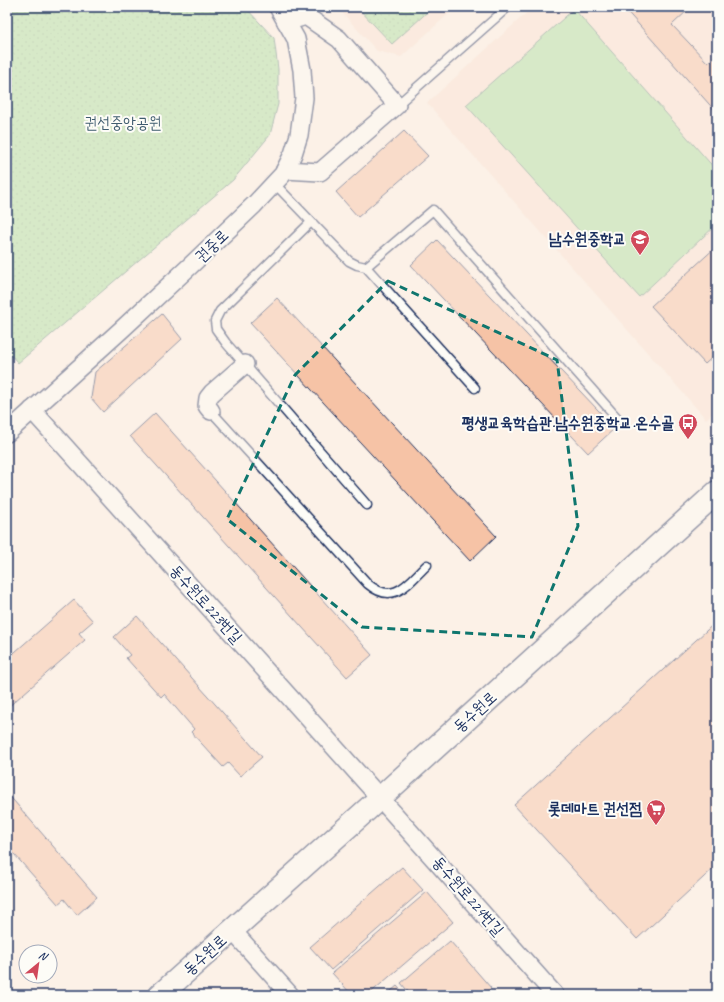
<svg xmlns="http://www.w3.org/2000/svg" width="724" height="1002" viewBox="0 0 724 1002" font-family="Caveat,'Poor Story',sans-serif">
<defs>
<pattern id="park-dots" width="8" height="8" patternUnits="userSpaceOnUse"><rect width="8" height="8" fill="#ace1a3"/><path d="M2 2h.1M6 6h.1" fill="none" stroke="#93c18f" stroke-width="1.8" stroke-linecap="round"/></pattern>
</defs>
<rect width="100%" height="100%" fill="#fcf1e7"/>
<filter id="ink" filterUnits="userSpaceOnUse"><feTurbulence type="fractalNoise" baseFrequency=".025" numOctaves="2"/><feDisplacementMap in="SourceGraphic" scale="8" xChannelSelector="R" yChannelSelector="G"/><feConvolveMatrix kernelMatrix="1 2 1 2 8 2 1 2 1" color-interpolation-filters="sRGB"/></filter>
<g filter="url(#ink)">
<!-- built -->
<g fill="#fae3d4">
<path d="M337,7H456L401,57L377,51Z"/>
<path d="M533,7H717V409L706,419L427,103Z"/>
</g>
<!-- park -->
<g fill="url(#park-dots)" stroke="#648880">
<path d="M7,7H245L274,38L278,69V104L270,135L233,180L18,363L7,351Z"/>
<path d="M357,7H433L392,44Z"/>
</g>
<!-- pitch -->
<path fill="#ace1a3" stroke="#648880" d="M574,9L717,171V224L639,297L466,105Z"/>
<!-- building -->
<g fill="#f6c3a6" stroke="#1b2f5e">
<path d="M625,7H689L690,8L672,25L708,63L717,55V113L624,8Z"/>
<path d="M404,131L428,156L358,217L336,192Z"/>
<path d="M437,240L615,428L588,453L411,265Z"/>
<path d="M717,246V353L705,364L651,306Z"/>
<path d="M277,298L496,536L470,561L250,323Z"/>
<path d="M162,314L182,339L103,412L91,398L95,372Z"/>
<path d="M155,413L372,655L347,677L130,436Z"/>
<path d="M74,600L93,621L79,633L85,640L7,708V659Z"/>
<path d="M137,616L262,757L240,776L228,763L223,767L191,732L194,729L164,694L161,697L126,658L130,655L114,637Z"/>
<path d="M717,621V865L637,939L514,805Z"/>
<path d="M7,793L97,897L77,915L64,899L58,904L7,846Z"/>
<path d="M402,867L423,890L331,970L310,947Z"/>
<path d="M427,892L453,922L368,995H352L332,973Z"/>
<path d="M450,941L491,988L484,995H411L401,983Z"/>
<path d="M397,986L405,995H386Z"/>
</g>
<g fill="none" stroke-linecap="round" stroke-linejoin="round">
<!-- lane casing -->
<g stroke="#1b2f5e" stroke-width="11">
<g id="lane">
<path d="M397,105L508,7"/>
<path d="M274,183L349,261L357,265L366,267L475,388"/>
<path d="M311,222L220,311L215,321L216,329L226,343L367,505"/>
<path d="M366,267L433,210L619,420"/>
<path d="M211,411L368,584C394,606 408,583 427,565"/>
</g>
</g>
<!-- street casing -->
<g stroke="#1b2f5e" stroke-width="20">
<g id="street">
<path d="M285,170L320,172L397,105L339,39L306,16L286,22"/>
<path d="M32,410L380,798L555,995"/>
<path d="M211,411L207,406L208,398L212,393L245,364"/>
<path d="M7,433L121,330L189,267L254,205L283,174L293,154L299,135L304,98L302,70L296,39L278,7"/>
<path d="M232,930L290,995"/>
</g>
</g>
<!-- secondary casing -->
<g stroke="#1b2f5e" stroke-width="25">
<path id="secondary" d="M160,995L380,798L717,492"/>
</g>
<!-- lane -->
<use href="#lane" stroke="#fdfcf7" stroke-width="8"/>
<!-- street -->
<use href="#street" stroke="#fdfcf7" stroke-width="17"/>
<!-- secondary -->
<use href="#secondary" stroke="#fdfcf7" stroke-width="22"/>
</g>
</g>
<!-- marked area -->
<path d="M0 0H724V1002H0ZM388,281L557,360L578,526L532,637L362,627L227,519L295,375Z" fill="#fcf1e7" fill-opacity=".55" fill-rule="evenodd"/>
<path fill="none" stroke="#0f766e" stroke-width="3" stroke-dasharray="8 5" stroke-linejoin="round" d="M388,281L557,360L578,526L532,637L362,627L227,519L295,375Z"/>
<!-- icons -->
<defs>
<g id="school-pin" transform="scale(1)"><path d="M0 17L-7.5 6A9.5 9.5 0 1 1 7.5 6Z" fill="#d1495b" stroke="#fdfcf7"/><path d="M0-5L7-2L0 1L-7-2ZM-4 1L0 2.5L4 1V4Q0 6-4 4Z" fill="#fff"/></g>
<g id="bus-pin" transform="scale(1)"><path d="M0 17L-7.5 6A9.5 9.5 0 1 1 7.5 6Z" fill="#d1495b" stroke="#fdfcf7"/><path d="M-5-6H5V4H4V6H2V4H-2V6H-4V4H-5ZM-3.5-4V0h7V-4ZM-3.5 1.2v1.5H-2V1.2ZM2 1.2v1.5H3.5V1.2Z" fill="#fff"/></g>
<g id="supermarket-pin" transform="scale(1)"><path d="M0 17L-7.5 6A9.5 9.5 0 1 1 7.5 6Z" fill="#d1495b" stroke="#fdfcf7"/><path d="M-6-5.5h2.5l.6 2H6L4.5 2H-2.5L-4.4-4H-6ZM-1.5 3.2a1.3 1.3 0 1 0 .1 0ZM3 3.2a1.3 1.3 0 1 0 .1 0Z" fill="#fff"/></g>
</defs>
<g fill-rule="evenodd">
<use href="#school-pin" x="640" y="239"/>
<use href="#bus-pin" x="688" y="423"/>
<use href="#supermarket-pin" x="656" y="809"/>
</g>
<g text-anchor="middle" dominant-baseline="central" stroke-width="4" stroke-linejoin="round" paint-order="stroke">
<!-- park labels -->
<g font-size="16" fill="#3f5c6f" stroke="#fdfcf7">
<text x="123" y="123">권선중앙공원</text>
</g>
<!-- poi labels -->
<g font-size="16" font-weight="bold" fill="#1b2f5e" stroke="#fdfcf7" text-anchor="end">
<text x="626" y="239">남수원중학교</text>
<text x="674" y="423">평생교육학습관.남수원중학교.온수골</text>
<text x="642" y="809">롯데마트 권선점</text>
</g>
<!-- street labels -->
<g font-size="16" fill="#1b2f5e" stroke="#fdfcf7">
<text transform="translate(212 246) rotate(-44)">권중로</text>
<text transform="translate(206 604) rotate(48)">동수원로223번길</text>
<text transform="translate(475 712) rotate(-42)">동수원로</text>
<text transform="translate(468 896) rotate(49)">동수원로224번길</text>
<text transform="translate(205 955) rotate(-42)">동수원로</text>
</g>
</g>
<!-- margin -->
<rect width="724" height="1002" fill="none" stroke="#fdfcf7" stroke-width="24"/>
<rect x="12" y="12" width="700" height="978" fill="none" stroke="#1b2f5e" stroke-width="1.5" filter="url(#ink)"/>
<!-- north arrow -->
<g transform="translate(38 964) rotate(29)"><circle r="19" fill="#fdfcf7" stroke="#a3aaba"/>
<path d="M0-3L7 15L0 10L-7 15Z" fill="#d1495b"/>
<text y="-6" font-size="11" font-weight="bold" text-anchor="middle" fill="#1b2f5e">N</text>
</g>
</svg>
